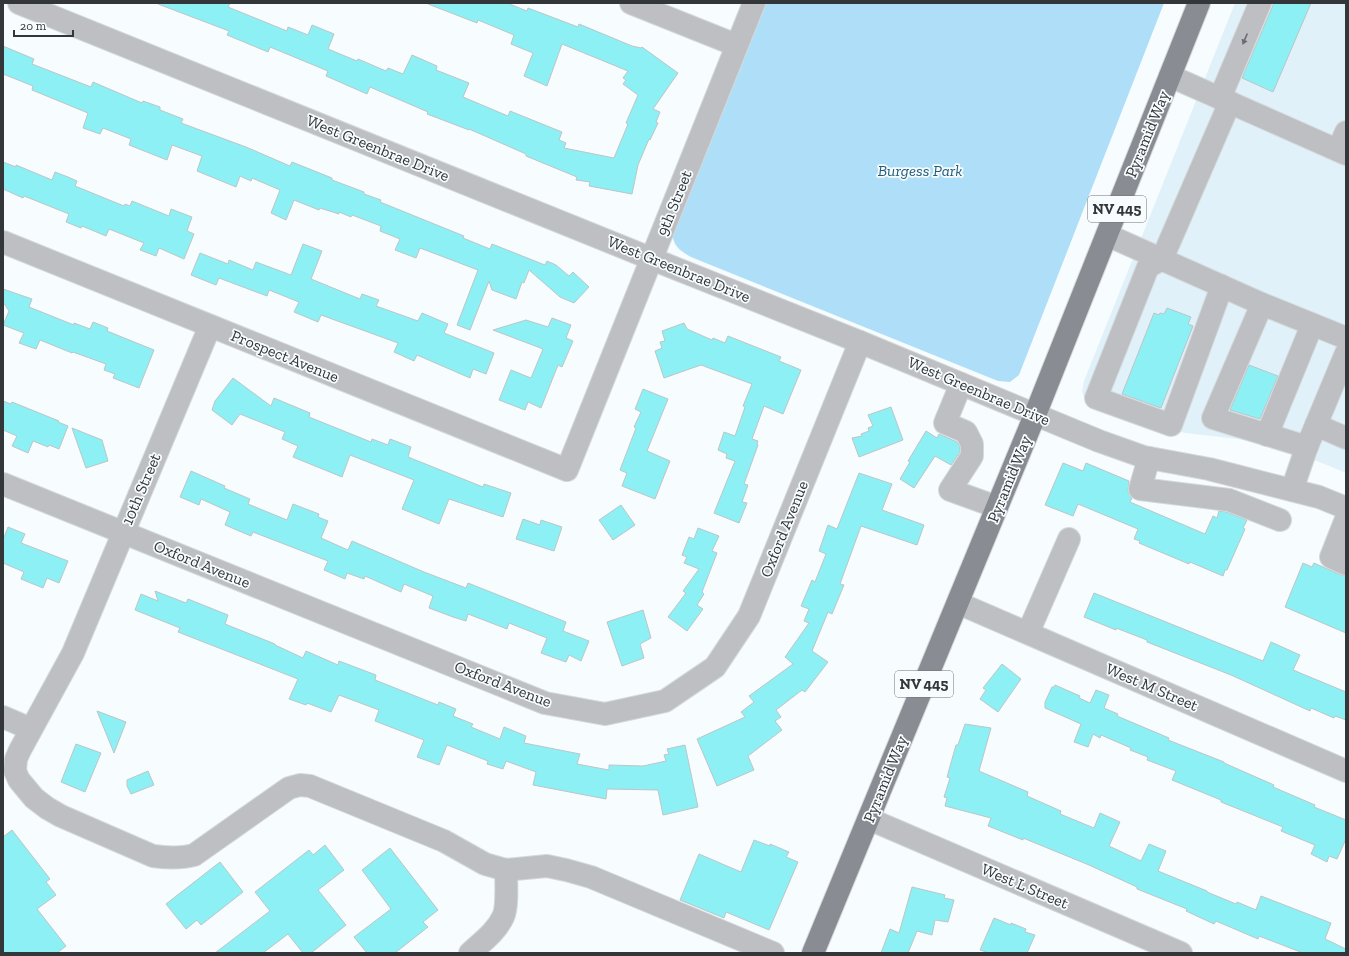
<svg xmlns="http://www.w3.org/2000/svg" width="1349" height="956" viewBox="0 0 1349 956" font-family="'Zilla Slab',serif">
<rect width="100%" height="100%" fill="#f7fcff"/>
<!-- built -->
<path fill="#e0f1fa" d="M1235,3H1346V473L1322,463L1282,449L1238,439L1185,433L1147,423L1109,411L1084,398L1082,391L1084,381Z"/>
<!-- green -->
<path fill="#aedef8" d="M765,3H1164L1019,375L1010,382L998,381L691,257C679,250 674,247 672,233Z"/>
<!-- building -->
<g fill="#8cf0f4" stroke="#bcc6c7">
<path d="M159,3H230L228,7L287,31L288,27L308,35L312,25L334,34L328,49L357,61L358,59L386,71L388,68L403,74L412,55L437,66L436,70L469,83L463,97L508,116L510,111L562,132L559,140L566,143L564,148L614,158L628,124L626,123L638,95L623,84L626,80L623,78L628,71L562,44L547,86L524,76L533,53L511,44L514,35L478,20L477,23L428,4L429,3H507L527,11L528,8L578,27L579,24L632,46L641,48L642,47L678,73L653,109L660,112L656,122L658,123L650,140L649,139L638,165L632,194L589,186L590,182L576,180L577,177L526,156V154L469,129V130L427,114L428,112L370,87L367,94L326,76L328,71L270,47L268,52L227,35L229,31L158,4Z"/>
<path d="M1274,3H1311L1273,92L1242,78Z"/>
<path d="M3,46L34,59L32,64L91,87L93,82L142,103L143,101L160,107V110L183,119L181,123L246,147L290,166L292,162L332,178V180L364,192V194L381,200L380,202L464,236L463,238L490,249L492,244L545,265L547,261L556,265L569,276L573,272L589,287L574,303L560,297L529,270L524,283L522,282L516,299L492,290L489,281L470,330L457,325L478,270L420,248L416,258L395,250L400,239L380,231L381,226L352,215L351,217L339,212V214L320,208L319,210L294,200L286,220L271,213L280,190L252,178L251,181L240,176L236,187L197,171L202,156L172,145L167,160L129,145L131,139L103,128L100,134L83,128L88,113L32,90L33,86L3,74Z"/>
<path d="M3,162L16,167V165L52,180L55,172L68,177L77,181L75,186L124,206L125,204L130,206L132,201L169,216L171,209L192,217L187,231L194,234L184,259L159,248L156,256L140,250L144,243L109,229L106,236L82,226L81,228L66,222L69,214L24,196L23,198L3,189Z"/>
<path d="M303,244L322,251L311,279L360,299L362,294L379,300L376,306L418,321L422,313L448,324L444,333L494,353L486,374L473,369L470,378L417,355L414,361L394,352L398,343L321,315L318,322L294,312L299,302L269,290L267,296L219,278L216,285L191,275L200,253L228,264L229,260L253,270L256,262L291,275Z"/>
<path d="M3,289L32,299L29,307L74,325V323L90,329L93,322L108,328L107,331L154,350L139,388L113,378L115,374L104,370L106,364L73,352L72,353L40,340L36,349L19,343L24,333L3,325L9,311L3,302Z"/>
<path d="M1167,308L1191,317L1188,324L1193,326L1161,408L1122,394L1154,313L1159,315L1160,313L1164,314Z"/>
<path d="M552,318L571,325L566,338L573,341L562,367L558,365L541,408L528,402L525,410L499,400L511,370L531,378L543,349L493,330L526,320L548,327Z"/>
<path d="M684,323L687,329L712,340L713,338L725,343L728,336L781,357L779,361L801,370L783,414L764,406L752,439L758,441L757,444L758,445L744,484L748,485L742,502L747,503L739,523L714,513L735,461L726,458L727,454L718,450L724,432L735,436L745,407L743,406L752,384L701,365L664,378L655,351L662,348L660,342L665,341L662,331Z"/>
<path d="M1249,365L1278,376L1260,419L1230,410Z"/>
<path d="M233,378L271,406L274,398L310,413L309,417L371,442L372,439L388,445L390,439L411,447L408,457L483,487L484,484L511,493L503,517L449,499L439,524L402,509L414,480L350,455L342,477L293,457L298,446L282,439L285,432L240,414L232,425L212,410L215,401Z"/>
<path d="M643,389L668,399L647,451L670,461L655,499L622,486L627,473L620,470L636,428L634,427L641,412L635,409Z"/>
<path d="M3,401L11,404L12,402L59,421L58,422L68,426L59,449L49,445L48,447L33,441L28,453L12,446L17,436L3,430Z"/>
<path d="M891,407L903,440L859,457L852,438L862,436L861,434L869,431L868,428L873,426L868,415Z"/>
<path d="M72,428L102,440L108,461L86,468Z"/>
<path d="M926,431L937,438L939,434L957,442L960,447V452L951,465L935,456L914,488L900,479L910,462L908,461Z"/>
<path d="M1063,463L1083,471L1086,463L1129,481L1128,492L1132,498L1130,502L1205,534L1213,516L1217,518L1219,511L1226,512L1247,520L1243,528L1245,529L1227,570H1225L1223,576L1190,562L1189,564L1139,543L1140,541L1134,539L1138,529L1078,504L1073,516L1045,505Z"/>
<path d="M191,471L225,486L224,488L250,499L248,504L287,520L293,504L319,514L318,517L328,521L321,538L348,550L352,541L424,572L466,588L468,583L566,622L563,631L589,641L581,661L569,655L566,662L541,653L547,638L509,623L507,629L468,614L466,621L453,617L429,608L433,596L404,584L401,592L365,576L364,579L347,573L345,579L324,570L328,561L253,532L251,536L225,525L230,512L201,499L199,505L180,497Z"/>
<path d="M859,473L892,484L882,510L924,525L917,545L861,526L840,584L844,585L832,614L828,612L812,651L828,662L805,692L802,690L776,710L781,717L775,721L782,730L748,756L754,770L717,786L697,739L745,717L741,712L754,702L749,696L793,664L785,657L809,623L804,621L809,609L801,606L812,580L815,582L826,554L819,551L828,525L837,529Z"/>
<path d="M621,505L635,525L613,540L599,520Z"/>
<path d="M523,519L540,525L541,520L562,527L554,551L516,539Z"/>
<path d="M8,527L25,534L21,543L68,561L59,583L47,578L43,588L21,579L24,572L3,563V540Z"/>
<path d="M698,528L719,536L712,551L717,553L702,592L704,594L697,605L703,609L687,631L668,617L686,593L683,591L699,569L684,563L687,557L682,555L689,537L694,539Z"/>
<path d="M1303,563L1312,567L1314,563L1341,575L1346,576V633L1285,607Z"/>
<path d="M155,591L186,603L188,599L228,615L225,624L275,644V645L303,658L306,651L338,665L339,661L376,675L375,680L438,705L439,702L456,709L453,716L473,724L471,727L500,739L504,727L526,736L524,743L580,754L577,764L609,770V765L643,766L666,761L664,755L669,754L667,749L685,745L698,807L663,815L658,790L607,789L606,799L533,785L536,772L506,761L503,769L487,764L488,761L447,745L439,765L417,757L424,740L375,721L379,710L339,695L331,712L307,703L306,705L289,699L298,679L178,632L180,628L135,610L141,594L158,601Z"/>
<path d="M1094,593L1263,661L1271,642L1300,655L1293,670L1346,692V720L1335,716L1334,718L1311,708L1310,711L1231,675L1147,642V640L1116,628V630L1084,617Z"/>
<path d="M643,610L651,638L640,644L644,658L622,666L607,622Z"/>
<path d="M1002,664L1021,679L998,712L980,699L986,690L983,688Z"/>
<path d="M1055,685L1080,696L1079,698L1090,703L1096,690L1109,695L1104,708L1118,714L1117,716L1169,738L1168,740L1224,762V763L1274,785L1273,787L1315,805L1314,807L1346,820V839L1337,859L1329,856L1327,862L1311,854L1315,845L1281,831L1283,827L1221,802V800L1172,780L1176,771L1147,760L1148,757L1130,750L1131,748L1101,735L1100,738L1093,734L1088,747L1074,742L1081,724L1045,708V702L1052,687H1054Z"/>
<path d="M97,711L126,722L114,753Z"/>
<path d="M965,724L991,728L979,771L1028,792L1027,796L1061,811L1060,814L1094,828L1100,813L1120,822L1109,846L1141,861L1149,844L1166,851L1158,871L1207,891V892L1236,904L1237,902L1256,910L1261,896L1331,923L1325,939L1346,949V953H1303L1259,936L1258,939L1216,921L1214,924L1186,911L1187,909L1137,889V887L1089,865L1023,838V840L988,826L991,818L945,806L947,798L944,797L950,778L947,777L956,745H958Z"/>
<path d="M76,744L101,753L85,792L61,782Z"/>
<path d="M148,771L154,785L131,794L127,786V780Z"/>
<path d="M12,830L50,879L46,882L56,895L37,909L66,946L57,953H3V837Z"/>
<path d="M754,840L770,846V844L789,852L786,857L798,862L769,930L726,912L724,918L680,900L699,854L741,872Z"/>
<path d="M325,845L344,870L318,890L346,925L311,953H303L288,934L263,953H215L270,911L255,892L309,850L313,855Z"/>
<path d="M390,848L438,910L423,922L428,927L395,953H367L354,937L391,909L362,870Z"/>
<path d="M220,862L243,892L201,925L197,920L186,929L166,904Z"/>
<path d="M912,887L945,895L944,898L954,900L948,922L935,920L932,935L917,931L908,953H881L890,929L899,933Z"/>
<path d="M994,918L1011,925V923L1026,929L1025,932L1035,935L1027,953H989L980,950Z"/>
</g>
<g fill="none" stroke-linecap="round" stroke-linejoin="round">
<!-- minor casing -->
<g stroke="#d4d9db" stroke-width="24">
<g id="minor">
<path d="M19,3L667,265L860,342L1099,441L1144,457L1209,469L1319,497L1346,508"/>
<path d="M631,3L736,45"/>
<path d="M1170,76L1346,154"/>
<path d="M1220,98L1260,3"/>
<path d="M1338,150L1346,132"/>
<path d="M1107,235L1262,304L1346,338"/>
<path d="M3,242L567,470L754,3"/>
<path d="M1222,286L1171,425L1096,398L1148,267L1162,259L1230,102"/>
<path d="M1262,304L1213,418L1307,447"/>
<path d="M210,326L73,653L20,750L16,759L15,771L19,780L34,798L47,808L61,816L153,856C167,858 180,859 194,855L289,788L300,785L310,786L444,841L485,864L506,870L547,866L566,870L591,877L773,953"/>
<path d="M961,384L945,423L966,432L972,444V456L950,490L997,507"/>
<path d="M1316,425L1346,438"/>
<path d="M1267,435L1312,325"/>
<path d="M1149,458L1140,489L1229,500L1280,520"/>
<path d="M3,484L545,703L605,714L665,701L715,667L749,616L860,342"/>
<path d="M1292,490L1306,449L1346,353"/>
<path d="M1346,519L1331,557L1346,564"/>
<path d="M958,603L1346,771"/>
<path d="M1028,633L1069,539"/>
<path d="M3,717L31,729"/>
<path d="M869,819L1181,953"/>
<path d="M470,953C482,942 496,932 503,917C508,907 506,882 506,870"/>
</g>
</g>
<!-- major casing -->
<g stroke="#d4d9db" stroke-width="24">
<path id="major" d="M813,953L1035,415L1199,3"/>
</g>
<!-- minor -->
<use href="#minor" stroke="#bdbfc2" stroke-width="22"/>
<!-- major -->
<use href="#major" stroke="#898c92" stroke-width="22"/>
</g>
<!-- one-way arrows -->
<defs><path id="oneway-solid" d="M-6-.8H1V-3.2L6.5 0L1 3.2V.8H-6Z"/></defs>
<use fill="#6b6d70" href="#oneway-solid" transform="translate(1245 39) rotate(113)"/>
<g text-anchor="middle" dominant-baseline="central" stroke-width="3.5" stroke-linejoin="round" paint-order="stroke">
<!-- shield labels -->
<g fill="#f7fcff" stroke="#6e7274" stroke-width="1">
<rect x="1088" y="196" width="58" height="26" rx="3"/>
<rect x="895" y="671" width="58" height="26" rx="3"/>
</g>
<g font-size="15" font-weight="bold" fill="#343739">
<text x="1117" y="209">NV 445</text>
<text x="924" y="684">NV 445</text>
</g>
<!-- street labels -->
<g font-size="16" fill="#343739" stroke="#f7fcff">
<text transform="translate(1147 134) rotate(-68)">Pyramid Way</text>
<text transform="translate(378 148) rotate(22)">West Greenbrae Drive</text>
<text transform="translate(674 203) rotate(-68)">9th Street</text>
<text transform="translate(679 269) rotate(22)">West Greenbrae Drive</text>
<text transform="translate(285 356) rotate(22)">Prospect Avenue</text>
<text transform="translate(979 391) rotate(23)">West Greenbrae Drive</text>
<text transform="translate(1009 479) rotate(-68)">Pyramid Way</text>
<text transform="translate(141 489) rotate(-67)">10th Street</text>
<text transform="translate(784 529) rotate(-68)">Oxford Avenue</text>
<text transform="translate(202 564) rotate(22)">Oxford Avenue</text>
<text transform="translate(503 684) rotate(21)">Oxford Avenue</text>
<text transform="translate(1152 687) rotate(23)">West M Street</text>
<text transform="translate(885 779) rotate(-68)">Pyramid Way</text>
<text transform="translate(1025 886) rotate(23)">West L Street</text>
</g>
<!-- park labels -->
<g font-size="16" font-style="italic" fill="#235c78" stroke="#f7fcff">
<text x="920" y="170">Burgess Park</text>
</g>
</g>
<!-- border -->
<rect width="1349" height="956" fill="none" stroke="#343739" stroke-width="8"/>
<!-- scale -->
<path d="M14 30v6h59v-6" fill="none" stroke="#343739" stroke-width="2"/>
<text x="20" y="30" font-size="12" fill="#343739" stroke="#f7fcff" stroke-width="3" paint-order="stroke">20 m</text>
</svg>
